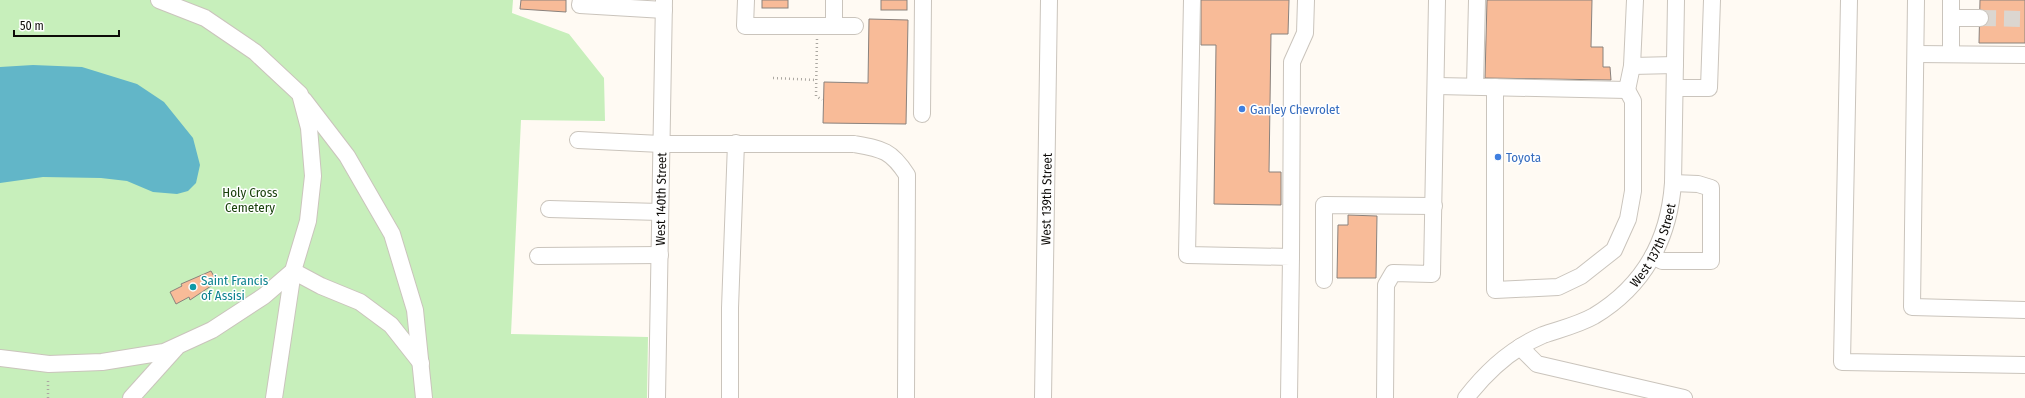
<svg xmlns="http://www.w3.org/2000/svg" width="2025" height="398" viewBox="0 0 2025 398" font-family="'Fira Sans Condensed',sans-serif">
<rect width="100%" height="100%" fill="#fffaf3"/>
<!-- green -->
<path fill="#c7efbb" d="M0,0H513L512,13L569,34L604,78L605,121L521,120L511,334L648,337L647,398H0Z"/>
<!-- water -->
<path fill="#62b6c8" d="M33,65L82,67L137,84L164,102L193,138L200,165L196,183L188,191L177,194L153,192L127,181L101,178L43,177L0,183V67Z"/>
<!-- building -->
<g fill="#f8bb98" stroke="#8a827d">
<path d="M521,0H566V12L520,9Z"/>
<rect x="762" y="0" width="26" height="8"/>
<rect x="881" y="0" width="26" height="10"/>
<path d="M1201,0H1289L1288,34H1271L1269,172H1281V205L1214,204L1216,45H1201Z"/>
<path d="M1487,0H1592L1591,47H1603V67H1610L1611,80L1485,78Z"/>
<path d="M1980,0H2025V43H1979Z"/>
<path d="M869,19L908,20L906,124L823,123L824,82L868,83Z"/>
<path d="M1348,215L1377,216L1376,278H1337L1338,225H1348Z"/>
<path d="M211,271L217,282L190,300L189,297L176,304L170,292L182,286L181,284Z"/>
</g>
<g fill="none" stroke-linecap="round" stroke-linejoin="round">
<!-- minor-tunnel -->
<path stroke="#dbd6d0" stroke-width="16" stroke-dasharray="16 8" stroke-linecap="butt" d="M1980,18L2025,19"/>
<!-- minor casing -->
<g stroke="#cac4bc" stroke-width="18">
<g id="minor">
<path d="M581,0L580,5L664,10"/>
<path d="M746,0L745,26H855"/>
<path d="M1192,0L1187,255L1291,257L1289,398"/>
<path d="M1849,0L1842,362L2025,365"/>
<path d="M1916,0L1912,307L2025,310"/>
<path d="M1951,0V54"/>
<path d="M1951,18H1980"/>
<path d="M834,26V0"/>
<path d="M1916,54L2025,55"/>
<path d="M1632,66L1675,65"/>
<path d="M1437,86L1627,90L1632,66L1635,0"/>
<path d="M1475,86L1477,0"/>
<path d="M1495,87V290L1558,287L1581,276L1614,250L1628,219L1633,191V101L1627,90"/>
<path d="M1675,88H1709L1712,0"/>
<path d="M304,100L347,156L392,234L415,310L424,398"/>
<path d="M922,114L923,0"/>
<path d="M578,140L661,144H854C882,149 891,150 907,175L906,398"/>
<path d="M549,209L660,212"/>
<path d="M538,256L660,255"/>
<path d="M1653,256L1662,261H1711V188L1698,184L1673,183"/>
<path d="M1291,257L1292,62L1305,33L1306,0"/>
<path d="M1324,280V205L1434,206"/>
<path d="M1520,347L1537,364L1684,398"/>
<path d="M0,358L49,364L102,362L164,352L212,330L264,296L293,271L308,221L313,176L309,128L300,94L255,52L205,18L159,0"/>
<path d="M131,398L176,348"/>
<path d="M274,398L293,271L321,286L360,302L391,325L421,363"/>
<path id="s1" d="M657,398L664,0"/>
<path d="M730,398V308L736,143"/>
<path id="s2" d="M1043,398L1049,0"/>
<path d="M1385,398L1386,285L1393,273L1432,274L1437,0"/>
<path id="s3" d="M1466,398C1486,372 1512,348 1543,335C1560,329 1578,325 1594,316C1644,286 1669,239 1673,183L1676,0"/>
</g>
</g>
<!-- path -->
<g stroke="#aba7a1" stroke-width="2.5" stroke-dasharray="1 3" stroke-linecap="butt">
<path d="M817,39L816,96L822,100"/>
<path d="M773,78L816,80"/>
<path d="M48,398V378"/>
</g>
<!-- minor -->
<use href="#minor" stroke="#fff" stroke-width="16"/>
</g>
<!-- markers -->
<g fill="#3f7fe0" stroke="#fff" stroke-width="1.5">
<circle cx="1242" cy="109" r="4"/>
<circle cx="1498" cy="157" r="4"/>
</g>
<circle fill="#0f9aa8" stroke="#fff" stroke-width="1.5" cx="193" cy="287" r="4"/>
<g text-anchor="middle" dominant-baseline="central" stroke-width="3" stroke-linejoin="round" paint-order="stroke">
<!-- shop labels -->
<g font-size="13" fill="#366cbe" stroke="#fff" text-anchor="start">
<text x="1250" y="109">Ganley Chevrolet</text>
<text x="1506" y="157">Toyota</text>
</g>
<!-- park labels -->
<g font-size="13" fill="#1b420d" stroke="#fff">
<text x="250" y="192">Holy Cross<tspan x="250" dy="15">Cemetery</tspan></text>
</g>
<!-- street labels -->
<g font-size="13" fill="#0d0b08" stroke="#fff">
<text stroke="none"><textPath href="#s1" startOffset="199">West 140th Street</textPath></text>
<text stroke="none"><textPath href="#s2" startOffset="199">West 139th Street</textPath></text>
<text stroke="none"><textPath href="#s3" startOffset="250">West 137th Street</textPath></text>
</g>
<!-- culture labels -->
<g font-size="13" fill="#0d838f" stroke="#fff" text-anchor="start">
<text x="201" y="280">Saint Francis<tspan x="201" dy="15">of Assisi</tspan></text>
</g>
</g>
<!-- scale -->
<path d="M14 30v6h105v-6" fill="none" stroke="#0d0b08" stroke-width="2"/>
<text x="20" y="30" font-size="12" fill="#0d0b08" stroke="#ffffff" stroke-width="3" paint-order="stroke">50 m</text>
</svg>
